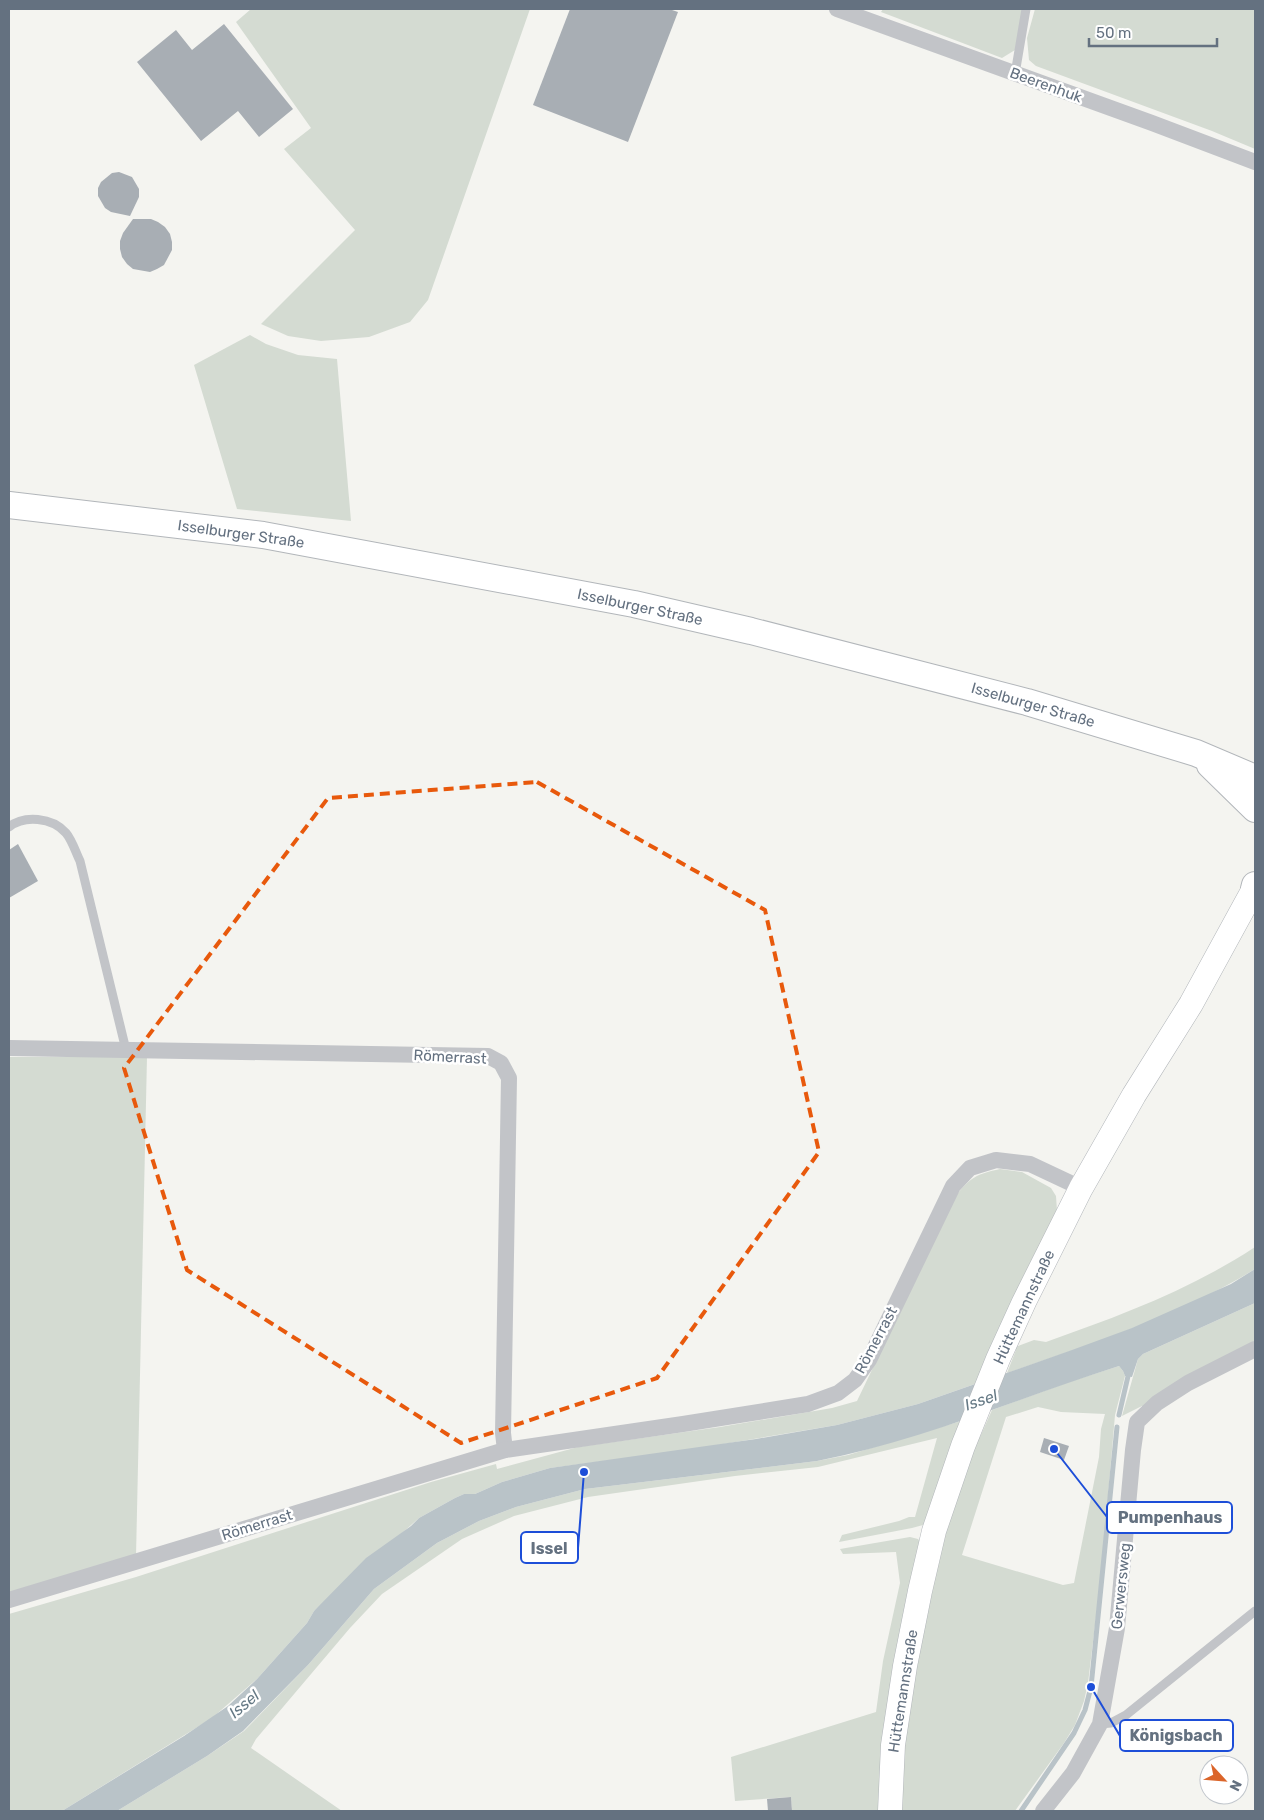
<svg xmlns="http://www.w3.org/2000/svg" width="1264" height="1820" viewBox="0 0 1264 1820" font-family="Rubik,sans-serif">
<rect width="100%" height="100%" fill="#f4f4f0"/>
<!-- green -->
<g fill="#d4dbd2" fill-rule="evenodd">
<path d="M251,9H530L428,300L410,322L369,337L321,341L288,336L261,324L355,230L284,149L311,128L236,22Z"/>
<path d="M883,9H1024L1015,50L1002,58L881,12Z"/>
<path d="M1035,9H1255V149L1212,131L1036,66L1029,60L1027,38Z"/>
<path d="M250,335L266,344L298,355L337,359L351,521L237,509L194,365Z"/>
<path d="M9,1057H147L136,1557L9,1594Z"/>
<path d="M1000,1169L1022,1172L1051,1188L1056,1196L1057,1211L975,1384L918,1404L837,1425L682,1451L550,1468L502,1482L475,1494H464L455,1498L419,1518L314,1611L307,1623L257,1679L212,1718L62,1811H9V1614L136,1577L431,1482L496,1464L497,1469L578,1447L720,1427L832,1408L857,1401L955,1197C970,1177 977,1174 1000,1169Z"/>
<path d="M1255,1247V1269C1179,1316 1091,1344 1007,1373L1016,1350L1013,1348L1034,1340L1046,1342C1119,1316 1190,1290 1255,1247Z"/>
<path d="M1255,1303V1343L1143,1409L1142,1406L1122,1416L1138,1359L1143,1354Z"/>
<path d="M1119,1366L1123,1371L1125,1376L1115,1415L1101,1576L1088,1683L1084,1701L1075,1725L1064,1743L1015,1811H899L907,1718L931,1586L951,1515L975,1443L980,1437L992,1410L1069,1382ZM1038,1407L1061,1412L1105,1414L1101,1429L1099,1457L1074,1583L1063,1585L962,1555L1006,1417Z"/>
<path d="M961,1421L929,1518L923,1525L912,1528L839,1542L842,1535L899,1521L909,1517H915L937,1438L818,1467L735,1476L588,1497L514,1516L462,1539L382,1594L350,1628L256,1739L251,1748L342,1811H117L207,1756L244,1731L308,1665L374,1589L437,1543L479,1521L516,1507L585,1489L817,1461L848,1455Z"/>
<path d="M910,1537L918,1539L922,1544L879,1811H792L791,1797L735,1801L731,1757L876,1712L883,1661L900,1583L896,1552L843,1554L840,1549Z"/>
</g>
<!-- water -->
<path fill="#b9c3c8" d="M1255,1269V1303L1143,1354L1138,1359L1132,1377L1125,1376L1123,1371L1119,1366C1018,1398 921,1441 817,1461L585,1489L516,1507L479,1521L437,1543L374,1589L308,1665L243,1731L207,1756L117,1811H62L184,1736L228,1706L257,1679L307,1623L314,1611L366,1558L411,1526L419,1518L455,1498L464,1494H475L502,1482L550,1468L756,1439L837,1425L918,1404L1072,1350L1132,1328L1231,1284Z"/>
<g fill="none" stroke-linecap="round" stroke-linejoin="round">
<!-- stream -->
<g stroke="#b9c3c8" stroke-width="5">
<path d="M1119,1415L1129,1372"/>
<path d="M1021,1811L1074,1733L1085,1710L1091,1687L1117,1427"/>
</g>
</g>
<!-- building -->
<g fill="#a8aeb4">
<path d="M570,9H669L678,12L628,142L533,105Z"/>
<path d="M224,24L293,109L259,137L238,111L201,141L137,62L176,30L192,50Z"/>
<path d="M119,172L132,177L139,189V197L130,216L111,212L105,208L98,196V188L101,182L112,173Z"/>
<path d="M133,219H151L158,222L165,227L170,234L172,242V250L164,265L157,269L150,272L133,269L127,264L122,257L120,249V241L123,233Z"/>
<path d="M18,844L38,881L9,898V850Z"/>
<path d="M1044,1438L1069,1446L1064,1460L1040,1452Z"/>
<path d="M791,1797L792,1811H768L767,1799Z"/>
</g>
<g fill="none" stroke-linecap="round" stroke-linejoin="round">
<!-- secondary casing -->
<g stroke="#b2b6ba" stroke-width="25">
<path id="secondary" d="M890,1811L893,1745L905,1666L920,1591L934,1531L963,1446L998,1359L1024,1302L1081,1188L1134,1095L1191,1004L1255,887"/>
</g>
<!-- primary casing -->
<g stroke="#b2b6ba" stroke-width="28">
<g id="primary">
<path d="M9,505L263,535L634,604L751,631L1027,702L1196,753L1255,778"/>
<path d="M1210,765L1255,809"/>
<path d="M1254,889L1255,885"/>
</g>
</g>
<!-- lane -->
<g stroke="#c2c4c8" stroke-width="9">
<path d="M1015,74L1026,9"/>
<path d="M9,827C24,815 52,817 66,833C72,840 76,853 80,861L126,1050"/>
<path d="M1100,1724L1111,1723L1126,1715L1255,1611"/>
</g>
<!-- street -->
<g stroke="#c2c4c8" stroke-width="16">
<path d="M837,9L1152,123L1255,162"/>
<path d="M9,1048L488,1056L501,1063L509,1078L503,1433L505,1450"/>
<path d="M9,1600L505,1450L683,1424L808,1404L838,1393L855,1380L869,1360L953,1186L970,1168L996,1160L1030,1164L1081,1188"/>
<path d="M1043,1811L1073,1773L1100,1724L1117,1628L1133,1450L1137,1422L1157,1403L1188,1383L1255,1349"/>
</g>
<!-- secondary -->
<use href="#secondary" stroke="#fff" stroke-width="24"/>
<!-- primary -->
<use href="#primary" stroke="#fff" stroke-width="26"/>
</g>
<!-- marked area -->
<path fill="none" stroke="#e8590c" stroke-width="4" stroke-dasharray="10 6" stroke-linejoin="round" d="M537,782L765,910L819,1152L657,1378L461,1443L187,1270L124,1068L328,798Z"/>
<g text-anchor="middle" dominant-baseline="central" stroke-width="5" stroke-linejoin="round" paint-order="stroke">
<!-- street labels -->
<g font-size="15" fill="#647180" stroke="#fff">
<text transform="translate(1046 85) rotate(20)">Beerenhuk</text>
<text transform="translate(241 534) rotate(8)">Isselburger Straße</text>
<text transform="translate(640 607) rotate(12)">Isselburger Straße</text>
<text transform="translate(1033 705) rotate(16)">Isselburger Straße</text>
<text transform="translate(450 1057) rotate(3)">Römerrast</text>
<text transform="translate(1024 1307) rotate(-65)">Hüttemannstraße</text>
<text transform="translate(876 1340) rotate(-62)">Römerrast</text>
<text transform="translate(257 1525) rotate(-17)">Römerrast</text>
<text transform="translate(1121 1586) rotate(-84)">Gerwersweg</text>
<text transform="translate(903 1691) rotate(-81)">Hüttemannstraße</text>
</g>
<!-- water labels -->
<g font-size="16" font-style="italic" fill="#657985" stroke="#fff">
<text transform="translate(981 1400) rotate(-19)">Issel</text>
<text transform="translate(244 1704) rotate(-40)">Issel</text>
</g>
</g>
<!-- callouts -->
<path fill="none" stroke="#1d4ed8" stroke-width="2" d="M1054 1449L1107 1517M584 1472L578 1548M1091 1687L1120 1736"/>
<g fill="#1d4ed8" stroke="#fff" stroke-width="2">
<circle cx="1054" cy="1449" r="5"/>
<circle cx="584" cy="1472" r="5"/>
<circle cx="1091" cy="1687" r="5"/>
</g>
<g fill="#fff" stroke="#1d4ed8" stroke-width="2">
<rect x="1107" y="1502" width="125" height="31" rx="5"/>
<rect x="521" y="1532" width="57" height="31" rx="5"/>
<rect x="1120" y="1720" width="113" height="31" rx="5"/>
</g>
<g font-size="16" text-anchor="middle" font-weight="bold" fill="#647180">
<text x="1170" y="1523">Pumpenhaus</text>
<text x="549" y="1554">Issel</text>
<text x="1176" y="1741">Königsbach</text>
</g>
<!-- border -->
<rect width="1264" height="1820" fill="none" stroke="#647180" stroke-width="20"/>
<!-- north arrow -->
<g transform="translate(1224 1780) rotate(116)"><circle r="24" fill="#ffffff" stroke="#c1c6cc"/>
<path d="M0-4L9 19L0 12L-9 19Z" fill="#db652a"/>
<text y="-8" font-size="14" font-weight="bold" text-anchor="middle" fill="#647180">N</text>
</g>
<!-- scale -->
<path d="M1089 38v8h128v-8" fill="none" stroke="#647180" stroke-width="2.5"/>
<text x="1096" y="38" font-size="15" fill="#647180" stroke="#ffffff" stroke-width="4" paint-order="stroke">50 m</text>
</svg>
